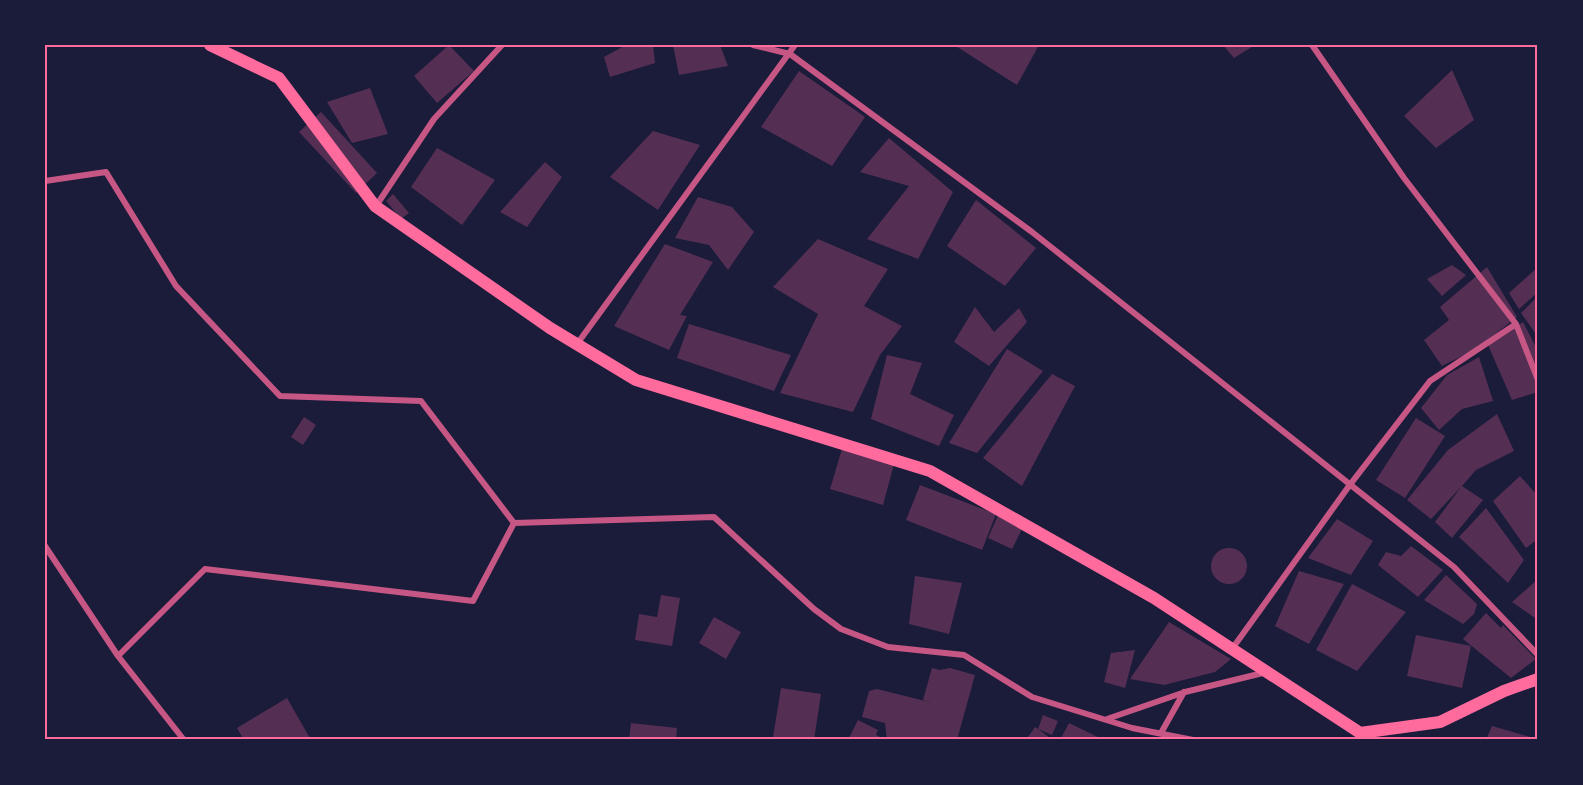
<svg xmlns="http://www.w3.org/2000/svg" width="1583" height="785" viewBox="0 0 1583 785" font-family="'Nunito Sans',sans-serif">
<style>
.building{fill:#542f53}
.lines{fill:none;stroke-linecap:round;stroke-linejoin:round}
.minor{stroke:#c65784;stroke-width:6}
.secondary{stroke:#ff6b9d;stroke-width:12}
.neatline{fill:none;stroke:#ff6b9d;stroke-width:2}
</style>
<rect width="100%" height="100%" fill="#1b1b3a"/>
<!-- building -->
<path class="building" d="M449,45l25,26 -37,32 -23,-27z
M626,45h27l2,18 -45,14 -6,-20z
M673,45h47l8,21 -49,9z
M954,45h85l-22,40z
M1223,45h32l-21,13z
M1452,70l22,50 -38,28 -32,-32z
M799,71l66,46 -33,49 -71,-39z
M370,88l18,46 -36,9 -25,-41z
M321,112l56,61 -21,20 -57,-61z
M653,131l47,14 -42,65 -48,-33z
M889,138l64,54 -35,67 -51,-20 42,-53 -49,-14z
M437,148l58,32 -33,45 -51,-38z
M545,162l17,15 -35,50 -27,-15z
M393,194l16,19 -8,6 -15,-18z
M698,197l34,10 22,25 -26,38 -19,-25 -34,-7z
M976,200l60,48 -31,38 -58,-40z
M818,239l70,30 -24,37 38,20 -22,29 -27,57 -73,-19 38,-79 -45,-27z
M665,244l48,18 -33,53 7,1 -18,34 -55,-24z
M1452,265l14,10 -24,21 -15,-17z
M1487,267l30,50 -41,32 -34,17 -18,-26 25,-20 -9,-13z
M1538,267v25l-19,17 -10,-16z
M1538,296v41l-17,-24z
M975,307l19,25 25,-24 8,14 -38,44 -35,-24z
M1523,322l15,29v41l-26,8 -24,-55z
M689,324l102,31 -17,36 -97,-33z
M1007,349l36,22 -66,82 -28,-10z
M887,355l35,8 -12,31 44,21 -15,31 -68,-27z
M1479,357l14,44 -31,8 -23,21 -18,-22 26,-33z
M1052,374l23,12 -53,100 -39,-28z
M1497,414l17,37 -38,19 -14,16 21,14 -31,38 -17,-16 26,-35 -30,32 -24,-19 41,-50z
M304,417l12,8 -13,20 -12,-8z
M1416,418l29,18 -40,62 -29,-18z
M842,449l52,15 -11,41 -53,-16z
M1520,476l18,20v43l-12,9 -33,-47z
M920,485l76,29 -14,36 -76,-30z
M1486,508l38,52 -16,23 -49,-46z
M999,513l25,12 -12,24 -24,-11z
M1337,519l36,22 -22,34 -43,-17z
M1411,546l32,24 -25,27 -40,-32 8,-13 15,4z
M1211 566a18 18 0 1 1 36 0a18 18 0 1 1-36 0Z
M1299,571l45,13 -35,60 -34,-18z
M1446,575l31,29 -3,10 -11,10 -39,-24z
M915,576l47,7 -13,51 -40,-10z
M1538,579v41l-26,-18z
M1352,584l54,28 -49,59 -41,-21z
M661,595l19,3 -8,48 -37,-6 4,-26 18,3z
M1486,613l15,15 2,-3 33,34 -25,19 -48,-39z
M714,617l27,15 -15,27 -27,-16z
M1169,622l62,37 -16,13 -51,13 -34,-6z
M1416,635l55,11 -9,42 -55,-12z
M1135,650l-10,38 -21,-6 7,-29z
M932,668l8,2 10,-2 25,7 -18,65h-70l-2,-17 -23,-6 7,-26 8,-2 56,14 -10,-3z
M781,688l40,6 -7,46 -41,-3z
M287,698l24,42h-67l-7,-12z
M1043,715l15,6 -6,14 -14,-6 15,11h-27l9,-13 3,2z
M858,720l20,10 -2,5 10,5h-38z
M631,723l46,5 -1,12h-47z
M1069,723l35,17h-44z
M1492,726l45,13v1h-51z"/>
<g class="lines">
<!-- minor -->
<path class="minor" d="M753,45l37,9 242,178 422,335 84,88
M1312,45l92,133 112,146 22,56
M45,181l61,-9 70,114 104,110 141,5 93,122
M376,206l58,-87 68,-74
M577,344l218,-299
M45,546l73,110 66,84
M1232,649l117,-163 81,-105 86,-57
M118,656l87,-87 268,32 41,-78 200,-6 100,92 27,20 47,18 76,8 68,42 100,31 61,12
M1107,719l78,-27 82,-20
M1161,733l23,-41"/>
<!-- secondary -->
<path class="secondary" d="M210,45l69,33 96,128 175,122 86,52 294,91 224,127 217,142
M1360,733l80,-11 64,-31 34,-12"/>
</g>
<!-- border -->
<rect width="1583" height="785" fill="none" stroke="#1b1b3a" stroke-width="93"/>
<rect x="46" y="46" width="1490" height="692" class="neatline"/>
</svg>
